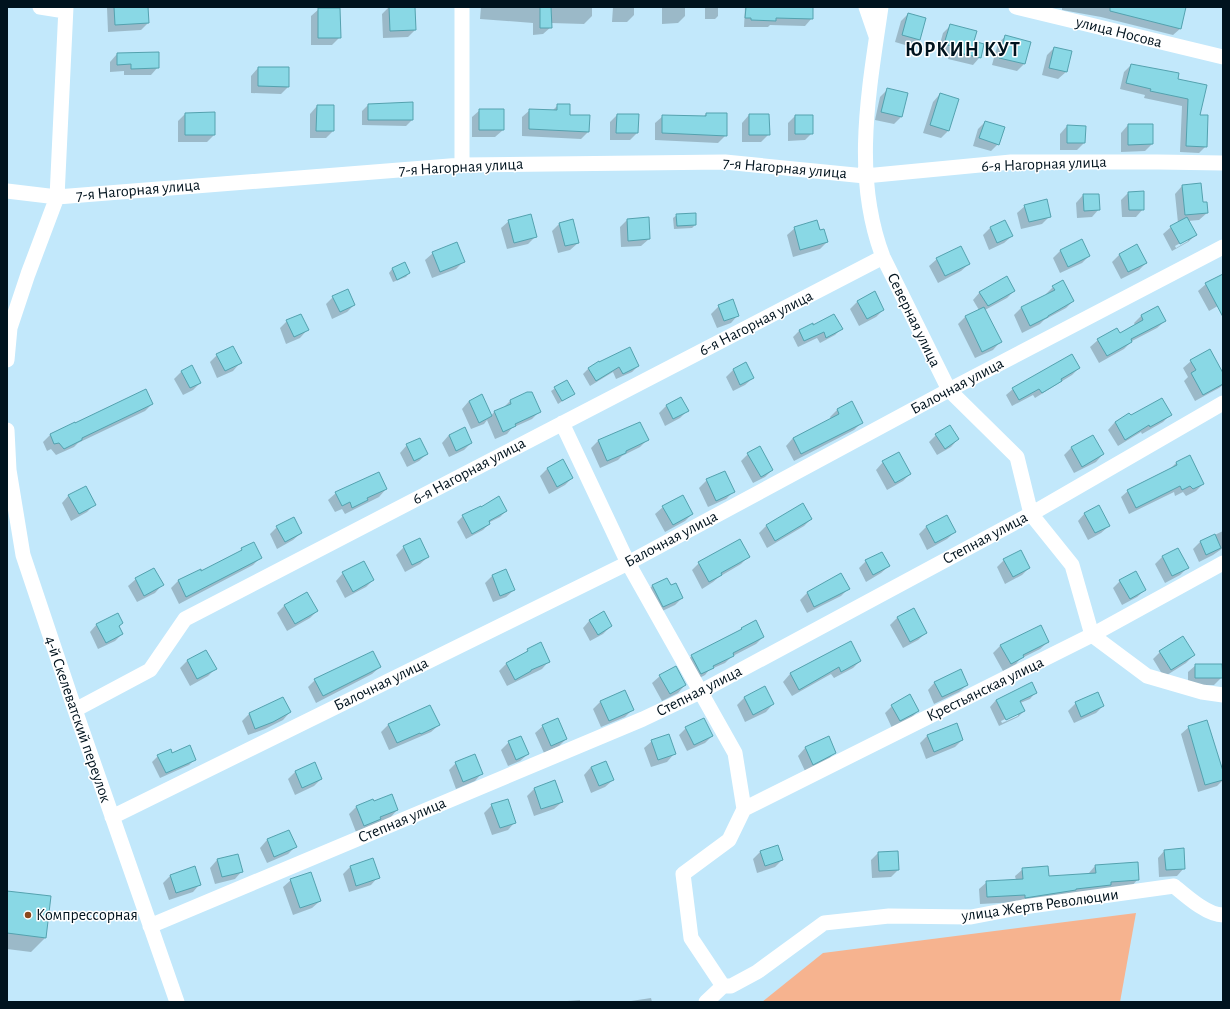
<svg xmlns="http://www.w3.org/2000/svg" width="1230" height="1009" viewBox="0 0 1230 1009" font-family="'Alegreya Sans',sans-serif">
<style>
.green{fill:#f6b38f}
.shadow{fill:#0003;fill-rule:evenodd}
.building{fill:#89d8e5;stroke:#54a2af}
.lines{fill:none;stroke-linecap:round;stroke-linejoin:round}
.minor{stroke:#fff;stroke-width:15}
.poi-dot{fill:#8b471c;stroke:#fff;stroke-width:1.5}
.labels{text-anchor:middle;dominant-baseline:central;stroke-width:3;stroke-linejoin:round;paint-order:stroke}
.street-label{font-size:16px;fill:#00131e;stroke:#fff}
.poi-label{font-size:16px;fill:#00131e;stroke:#fff;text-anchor:start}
.district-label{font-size:20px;font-weight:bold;letter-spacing:1px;fill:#00131e;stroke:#fff}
</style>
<rect width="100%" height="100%" fill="#c2e8fb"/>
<!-- green -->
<path class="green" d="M1136,913l-16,89h-358l61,-49z"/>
<!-- shadow -->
<path class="shadow" d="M108,7h39l1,16 -7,7 -33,2 -1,-24z
M389,7h25l1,23 -7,7 -25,1 -1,-24z
M481,7h111v9l-8,8 -33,-1v4l-8,7 -10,1v-12l-53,-4z
M613,7h21v8l-7,7h-15z
M663,7h22v9l-7,7 -16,1v-16z
M705,7h13v9l-3,3h-10z
M745,7h67v11l-7,8 -35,-1 -2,2h-24z
M1062,7h123l-4,21 -8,7 -72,-18 -39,-7z
M319,9l21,28 -8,8h-21v-29z
M908,14l11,26 -7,7 -17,-5 6,-21z
M950,26l23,16 7,15 -7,8 -25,-6 1,-5 -11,-3 5,-18z
M1006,36l24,6 -6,22 -7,7 -25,-6 6,-22z
M1054,48l17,4 -5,20 -8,7 -16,-4 5,-20z
M158,53v14l-7,8h-27v-4l-14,1v-10l7,-8z
M1131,65l46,15 22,36 7,30 -7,7 -19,-1 2,-46 -38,-8 1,-3 -25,-6 4,-17z
M258,68l30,19 -7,7 -30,-1v-17z
M888,89l19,5 -6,23 -7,7 -19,-4 5,-23z
M940,94l18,6 -10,31 -7,7 -18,-5 10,-31z
M412,103v17l-6,6 -44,-1v-14l6,-6z
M558,105l30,27 -7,7 -59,-3v-19l8,-7 22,1z
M317,106l16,25 -7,7h-16v-24z
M480,110l23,20 -8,7h-23v-20z
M185,114l29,21 -7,7h-29v-21z
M706,114l20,21 -8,8 -63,-3v-17l8,-7 40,1z
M617,115l20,18 -7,7h-20v-18z
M749,115l20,19 -8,8h-19v-19z
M795,116l17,17 -7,7 -17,1v-18z
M985,122l13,22 -7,7 -18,-5 5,-17z
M1128,125h24v19l-7,7 -24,1v-19z
M1067,126l17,17 -7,7h-17v-16z
M1182,186l20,17 5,10 -8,7 -11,1 8,14 -8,7 -16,9 -9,-17 8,-7 7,-4 -3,-29zM1188,239v2l-12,7 -1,-2z
M1128,193l15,16 -7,8h-14l-1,-17z
M1083,195l16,14 -7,8 -15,1 -1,-15z
M1025,206l25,10 -8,8 -21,5 -4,-16z
M677,215l18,10 -3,3 -18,1 -1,-11z
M627,220l22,19 -8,7 -20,1 -1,-20z
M509,221l26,16 -7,7 -21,5 -6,-21z
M1005,221l7,15 -8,7 -15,7 -6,-15 7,-7z
M559,224l19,19 -8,7 -12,3 -6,-22z
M795,228l24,4 8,10 -7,7 -27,8 -6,-22z
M1082,240l7,16 -7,7 -22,10 -7,-15 7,-7z
M1137,245l9,18 -7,7 -18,9 -9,-17 7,-7z
M433,253l31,8 -8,8 -24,9 -7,-18z
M937,259l32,5 -8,7 -23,12 -9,-17z
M405,263l4,10 -3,4 -13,5 -4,-9 3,-4z
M1223,279v24l-14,8 -11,-20 8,-7z
M1053,287l20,14 -7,7 -22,12 -4,4 -18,9 -8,-18 7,-7 25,-13v-1z
M1014,291l-7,7 -22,12 15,32 -7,8 -18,8 -17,-34 7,-7 14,-7 -6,-10 7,-8z
M333,297l21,8 -7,7 -15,7 -6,-15z
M858,301l25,9 -7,7 -17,9 -9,-17z
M719,306l19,9 -7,8 -14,5 -6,-14z
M1141,316l24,5 -8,7 -25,13 -8,8 -25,14 -9,-16 8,-7 22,-6 15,-9 -1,-2z
M287,321l20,9 -7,8 -14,6 -6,-16z
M813,326l28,3 -6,6 -15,8 -3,-5 -19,9 -5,-10 6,-6z
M1210,351l13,24v10l-4,3 -24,13 -11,-20 4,-4 -5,-9 8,-7z
M217,355l23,8 -7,8 -16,7 -7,-16z
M746,364l7,14 -8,7 -12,6 -7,-14 7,-7z
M638,366l-6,6 -16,7 -3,-7 -23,14 -7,-12 6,-6z
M1079,368l-7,7 -37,23 -2,-3 -21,11 -6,-11 7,-6z
M182,371l18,12 -7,7 -10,5 -9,-16z
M566,381l7,13 -15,10 -7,-13z
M527,393l13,18 -8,8 -20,9 -5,6 -12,5 -8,-19 -3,4 -13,5 -9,-20 7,-8 22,15 3,-4 9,-4 7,-7z
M681,399l6,12 -7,7 -15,8 -6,-13 7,-7z
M851,403l10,20 -7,7 -60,31 -8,-15 7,-8 38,-19 -1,-2 7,-7z
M152,404l-7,7 -67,32 -4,4 -18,8 -5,-6 -4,2 -4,-9 7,-7z
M1129,414l1,3 40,-2 -7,7 -21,12 -1,-2 -23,14 -10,-16 7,-8z
M449,435l22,8 -7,7 -15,7 -7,-14z
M936,435l22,4 -7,8 -14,8 -8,-13z
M647,440l-7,7 -18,9 -4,4 -18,8 -9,-20 7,-7z
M407,445l20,9 -8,7 -12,6 -7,-14z
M1071,448l32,6 -7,8 -22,11 -10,-18z
M748,454l24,16 -7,7 -12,6 -12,-22z
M563,461l9,17 -7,7 -16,9 -9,-18 7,-7z
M883,462l27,12 -7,7 -16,9 -11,-20z
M1176,463l27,21 -7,7 -10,5 -3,-4 -8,4 -1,-4 -45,22 -8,-17 7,-6 42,-22z
M725,472l8,20 -7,7 -18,8 -9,-19 8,-8z
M386,489l-7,8 -34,17 -3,-5 -7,3 -7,-12 8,-7z
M69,495l25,10 -7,7 -16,9 -9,-18z
M663,507l29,7 -7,7 -20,11 -10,-18z
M506,511l-6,6 -12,6 1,1 -6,6 -17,9 -9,-17 6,-6z
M1085,513l24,13 -8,7 -13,7 -10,-19z
M946,516l9,16 -8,7 -20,11 -8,-16 7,-7z
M811,519l-7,7 -37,22 -8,-15 7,-7z
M277,527l24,6 -8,7 -16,9 -7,-15z
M1223,531v17l-10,7 -14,7 -6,-13 7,-7z
M419,539l9,18 -8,7 -15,8 -9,-17 8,-8z
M242,549l19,8 -8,8 -74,39 -8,-16 7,-7 23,-9 35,-17z
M749,556l-8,8 -22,13 -6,5 -11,7 -10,-19 7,-7z
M1162,557l25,11 -7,7 -15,8 -10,-19z
M1004,560l25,8 -7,7 -17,9 -8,-17z
M866,561l23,5 -8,7 -15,9 -7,-14z
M343,573l30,7 -7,7 -21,11 -9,-17z
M492,576l22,14 -8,7 -13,5 -8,-19z
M136,579l26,6 -7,8 -18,9 -9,-16z
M1120,581l25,9 -8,7 -15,8 -9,-17z
M652,586h18l12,12 -7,7 -19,9 -11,-21z
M821,586l27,3 -7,7 -34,17 -7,-13 7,-7z
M307,593l10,18 -7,7 -23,13 -10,-18 7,-7z
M898,617l28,16 -8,7 -15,8 -13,-23z
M590,620l21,6 -8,8 -13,7 -7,-13z
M755,621l8,16 -7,7 -25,13 -6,6 -16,7 -4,5 -11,6 -10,-18 8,-7 46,-24 4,-3z
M122,623l-3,4 3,7 -7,7 -17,8 -8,-17 7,-8z
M1040,627l8,15 -8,7 -20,10 -4,5 -13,7 -10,-18 7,-7z
M851,643l9,18 -7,7 -19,10 -3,-4 -39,22 -9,-14 7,-8z
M528,650l21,11 -7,8 -35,17 -8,-15 8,-8 14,-7z
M206,651l10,17 -8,8 -18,10 -10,-18 7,-7z
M1160,652l34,3 -8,8 -22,14 -11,-18z
M1196,665l26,12 -8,8h-26v-13z
M380,667l-8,7 -56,29 -8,-16 7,-7z
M660,676l25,9 -7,8 -16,8 -10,-18z
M935,682l32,3 -8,7 -25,12 -6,-14z
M765,688l8,16 -7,8 -21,10 -8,-17 7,-7z
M624,691l9,18 -8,8 -24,10 -8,-18 7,-7z
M1036,692l-6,7 -10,4 4,8 -6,6 -19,9 -9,-19 6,-7zM1018,713v3l-16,7 -1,-2z
M1076,703l27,3 -7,7 -22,10 -6,-12z
M892,706l26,5 -7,7 -19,10 -7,-15z
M290,712l-7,8 -18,9 -17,6 -6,-14 7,-7z
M956,724l6,16 -7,7 -29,12 -6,-16 7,-7z
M388,725h51l-8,7 -42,18 -8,-18z
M543,726l23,13 -7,7 -15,7 -9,-20z
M1189,727l34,47v6l-6,6 -19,6 -17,-58z
M686,728l26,8 -7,7 -18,8 -8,-16z
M828,737l7,15 -7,8 -23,11 -7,-15 7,-8z
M652,741l22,13 -7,8 -16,5 -7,-19z
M509,742l19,12 -8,7 -12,5 -7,-16z
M172,754l23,5 -6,6 -29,13 -8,-16 6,-6z
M456,763l26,10 -7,8 -19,8 -7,-19z
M591,767l22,13 -8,7 -14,6 -7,-18z
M295,772l26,7 -7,7 -19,9 -7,-16z
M555,782l7,20 -8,7 -20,7 -7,-20 7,-7z
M372,800l1,2 24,8 -7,8 -34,14 -7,-18 7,-7z
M492,805l23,17 -7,8 -16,5 -8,-22z
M289,831l6,16 -7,7 -21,9 -7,-15 7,-8z
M777,846l5,14 -7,7 -18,6 -4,-14 7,-7z
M1165,850l19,18 -7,8 -18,1 -1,-19z
M878,853l20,17 -7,7 -19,1 -1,-18z
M372,859l6,18 -7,8 -22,7 -6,-18 7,-7z
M217,860l25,11 -7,8 -20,5 -5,-16z
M1095,866l43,13 -7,8 -113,15 -38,2 -1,-15 8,-7 29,-2 -1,-4 8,-7 25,8 40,-3z
M170,876l30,8 -7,8 -24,8 -6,-17z
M291,880l29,21 -8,7 -19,7 -10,-28z
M7,891l38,47 -14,14 -24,-3z
M651,998l1,4h-23l2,-1z
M580,1000v2h-26z"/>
<!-- building -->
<path class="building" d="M114,7h34l1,16 -34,2z
M389,7h26l1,23 -26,1z
M540,7h11l1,21h-12z
M746,7h67v12l-37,-1v3l-25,-1v-2h-6z
M1110,7h76l-5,22 -71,-18z
M318,8h22l1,30h-23z
M908,13l18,5 -6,22 -18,-5z
M950,24l27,7 -3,10 10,3 -3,14 -26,-6 1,-5 -12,-3z
M1005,35l26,7 -6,22 -26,-6z
M1054,47l18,4 -5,21 -18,-4z
M159,52v16l-28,1v-5l-14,1v-12z
M1131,64l48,9 -1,6 29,6 -7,30h8l-1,32 -21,-1 2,-47 -38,-8 1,-2 -25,-6z
M258,67h31v20l-31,-1z
M887,88l21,5 -6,24 -21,-5z
M940,93l19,6 -10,32 -19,-6z
M413,102v18h-45v-16z
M557,104h13v11h20l-1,17 -60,-3v-20l28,1z
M317,105h17v26h-18z
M479,109h25v21h-25z
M215,112v23h-30v-22z
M706,113h21v23l-65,-3v-18l44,1z
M617,114h22l-1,19h-22z
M749,114h20l1,21h-21z
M795,115h18v19h-18z
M985,121l20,6 -6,18 -20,-7z
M1128,124h25v20l-25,1z
M1067,125l19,1 -1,17h-18z
M1201,183l2,19h4l1,11 -23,2 -3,-30z
M1144,191v19h-15l-1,-18z
M1083,194h16l1,16 -16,1z
M1047,199l4,18 -22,5 -5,-17z
M696,213v12l-19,1 -1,-12z
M531,214l6,23 -23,6 -6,-23z
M649,217l1,22 -22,2 -1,-22z
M1187,217l10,18 -17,9 -10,-18z
M573,219l6,24 -14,3 -6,-23z
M817,220l3,10 4,-1 4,13 -28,8 -6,-23z
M1005,220l8,16 -16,7 -7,-16z
M1082,239l8,17 -22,11 -8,-17z
M457,242l8,20 -25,10 -8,-20z
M1137,244l10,19 -19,9 -9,-18z
M961,246l9,18 -25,12 -9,-18z
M405,262l5,11 -13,7 -5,-12z
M1223,274v43l-18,-34z
M1007,276l8,15 -27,15 -9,-14z
M1063,280l11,21 -26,15v1l-18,9 -9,-19 34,-17 -3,-4z
M348,289l7,16 -15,7 -8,-16z
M875,291l9,19 -17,9 -10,-18z
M733,299l6,17 -15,5 -6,-16z
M1158,306l8,15 -35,18 1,3 -25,14 -10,-17 20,-11 3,5 23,-13 -2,-5z
M984,307l18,35 -20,10 -17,-36z
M301,314l8,16 -15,7 -8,-17z
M834,314l9,15 -17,9 -2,-6 -20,9 -5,-11 14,-7v2z
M233,346l9,17 -17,8 -9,-17z
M630,347l9,19 -16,8 -4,-7 -23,14 -8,-13 11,-7v1z
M1210,349l13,24v11l-20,11 -12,-22 5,-3 -6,-10z
M1072,354l8,14 -19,11 1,2 -20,12 -3,-4 -20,11 -7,-12z
M746,362l8,16 -14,7 -7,-16z
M192,365l9,18 -11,5 -9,-17z
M567,380l8,14 -13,7 -8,-14z
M146,389l7,15 -71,34v2l-18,9 -5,-6 -5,1 -4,-10 25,-12v1z
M527,392h5l9,20 -26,12 1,2 -13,6 -9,-21 17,-7 -1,-4z
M482,394l10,22 -13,7 -10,-22z
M681,397l8,14 -16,8 -7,-14z
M1162,398l10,17 -22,12 -1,-2 -24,15 -10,-18 14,-9 2,2z
M852,401l11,22 -62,31 -8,-16 46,-24 -2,-5z
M640,422l9,18 -23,11v2l-19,8 -9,-21z
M950,425l9,14 -14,10 -10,-15z
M465,427l7,16 -16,8 -7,-16z
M1093,435l11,19 -22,13 -11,-20z
M420,438l8,16 -14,7 -8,-17z
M760,446l13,24 -12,7 -14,-24z
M899,452l12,22 -16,9 -13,-22z
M1190,455l14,29 -11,5 -3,-3 -8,4 -2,-4 -44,22 -9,-18 50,-25 -1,-3z
M563,459l10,19 -16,9 -10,-19z
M725,471l10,21 -19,9 -10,-22z
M379,472l8,17 -20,9 1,2 -16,8 -2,-6 -8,4 -7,-14z
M86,486l10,19 -17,9 -11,-19z
M683,495l10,19 -20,11 -11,-19z
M499,496l8,15 -18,10 1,3 -18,10 -10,-19 19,-9v1z
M803,503l9,16 -37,22 -9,-16z
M1099,505l11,21 -15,7 -11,-20z
M947,515l9,17 -21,11 -9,-17z
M294,517l8,16 -17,9 -9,-16z
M1215,534l6,14 -15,7 -6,-14z
M420,538l9,19 -17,8 -9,-19z
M740,539l10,18 -29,16 1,2 -13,7 -11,-20z
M254,542l8,16 -76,39 -8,-17 23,-11v2l41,-21 -1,-2z
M1178,548l11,20 -17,8 -10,-20z
M1021,550l9,18 -17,9 -10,-18z
M882,552l8,14 -17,9 -8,-15z
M364,561l10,19 -21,12 -11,-20z
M154,568l10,17 -20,11 -9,-18z
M506,569l9,21 -15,6 -8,-21z
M1136,571l10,19 -16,9 -11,-19z
M841,573l9,16 -36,18 -7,-15z
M667,578l4,7 5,-2 7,15 -20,9 -11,-22z
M307,592l11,19 -23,13 -11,-19z
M914,608l13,25 -17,9 -13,-25z
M604,611l8,15 -14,9 -9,-15z
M118,613l5,10 -4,3 4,8 -17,9 -10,-19z
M756,620l8,17 -31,16 1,3 -21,10 1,2 -13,6 -10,-19 51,-26 -1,-1z
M1041,625l8,17 -26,13 1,2 -13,7 -11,-19z
M1183,636l12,19 -24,15 -12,-19z
M851,641l10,20 -20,11 -2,-5 -40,23 -9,-17z
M541,642l9,20 -19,8v1l-16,9 -9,-17 22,-12 -1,-2z
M206,650l11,19 -20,10 -10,-19z
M373,651l8,16 -58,29 -9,-17z
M1195,664h27l1,14h-28z
M676,666l10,19 -16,9 -11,-19z
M961,669l7,16 -26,12 -8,-15z
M1032,682l5,11 -17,8 5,10 -19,9 -10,-20z
M765,686l9,18 -21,11 -9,-18z
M625,690l9,20 -25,11 -9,-20z
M1098,692l6,14 -23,11 -6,-15z
M910,694l9,17 -19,10 -9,-16z
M283,697l8,15 -18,10 -18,7 -6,-16z
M430,705l10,20 -19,9 -1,-1 -23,10 -9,-19z
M558,718l9,21 -16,7 -9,-21z
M704,718l9,18 -19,9 -9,-18z
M1207,720l16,51v9l-18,5 -17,-59z
M957,723l6,17 -29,12 -7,-17z
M669,734l7,20 -18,6 -7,-20z
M521,736l8,18 -13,6 -8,-19z
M829,736l7,17 -23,12 -8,-18z
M190,745l6,15 -30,13 -9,-18 14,-6 1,4z
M475,754l8,20 -20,8 -8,-20z
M606,761l8,19 -15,6 -8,-19z
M315,762l7,17 -20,9 -7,-17z
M555,780l8,22 -22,7 -7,-21z
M392,794l6,16 -18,7 1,2 -17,7 -8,-20 17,-7 1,2z
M508,799l8,24 -16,5 -9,-24z
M289,830l8,17 -23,10 -7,-18z
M778,845l5,15 -18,6 -5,-15z
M1184,848l1,21 -19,1 -2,-20z
M898,851l1,19 -20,1 -1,-19z
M238,854l5,18 -21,5 -5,-18z
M373,858l7,20 -24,8 -6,-20z
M1138,862l1,18 -28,2v3l-35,4v1l-51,8v-3l-38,2 -1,-16 37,-2 -1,-11 26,-2 1,10 47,-3 -1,-8z
M195,866l6,19 -25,8 -6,-18z
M311,872l10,29 -21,7 -10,-29z
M7,891l44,5 -5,42 -39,-5z"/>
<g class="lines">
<!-- minor -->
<path class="minor" d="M40,7l25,4
M462,7v158
M866,7l10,29
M881,7c-12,83 -29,169 2,250l66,133 68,67 14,57 41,51 20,70 55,41 55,16 21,3
M1016,7l207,50
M7,191l50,6 405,-32 263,-3 140,14 146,-14h147l65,1
M7,360l3,-32 18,-54 29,-77 9,-190
M562,423l66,140 107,190 9,56 -15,31 -46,34 8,64 32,48
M7,430l2,40 14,85 52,155 102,292
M75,710l75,-40 35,-51 698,-362
M744,809l348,-174 131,-72
M112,817l516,-254 321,-173 274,-143
M150,926l493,-207 57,-27 331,-178 192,-111
M723,986h8l26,-14 67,-49 65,-7 82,1 52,-10 151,-21c12,10 33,29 49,29
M706,1002l17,-16"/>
</g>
<!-- markers -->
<circle class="poi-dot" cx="28" cy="915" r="4"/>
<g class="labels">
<!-- street labels -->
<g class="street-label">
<text transform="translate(1119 32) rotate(14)">улица Носова</text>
<text transform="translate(1044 164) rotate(-2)">6-я Нагорная улица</text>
<text transform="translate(461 167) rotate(-3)">7-я Нагорная улица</text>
<text transform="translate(785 168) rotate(5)">7-я Нагорная улица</text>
<text transform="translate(138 190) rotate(-5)">7-я Нагорная улица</text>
<text transform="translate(914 320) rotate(64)">Северная улица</text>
<text transform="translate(756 323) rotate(-27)">6-я Нагорная улица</text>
<text transform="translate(957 386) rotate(-28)">Балочная улица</text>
<text transform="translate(469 471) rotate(-28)">6-я Нагорная улица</text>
<text transform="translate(985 538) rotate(-28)">Степная улица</text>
<text transform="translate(671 539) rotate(-28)">Балочная улица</text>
<text transform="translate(381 684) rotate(-26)">Балочная улица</text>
<text transform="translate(985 689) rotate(-26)">Крестьянская улица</text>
<text transform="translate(699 691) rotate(-27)">Степная улица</text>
<text transform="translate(78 719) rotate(71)">4-й Скелеватский переулок</text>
<text transform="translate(402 820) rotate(-23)">Степная улица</text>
<text transform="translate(1040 905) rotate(-8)">улица Жертв Революции</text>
</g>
<!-- poi labels -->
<g class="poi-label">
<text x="36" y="915">Компрессорная</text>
</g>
<!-- district labels -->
<g class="district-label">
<text x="963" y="50">ЮРКИН КУТ</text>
</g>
</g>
<!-- border -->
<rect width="1230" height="1009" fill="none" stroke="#00131e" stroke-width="16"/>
</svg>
